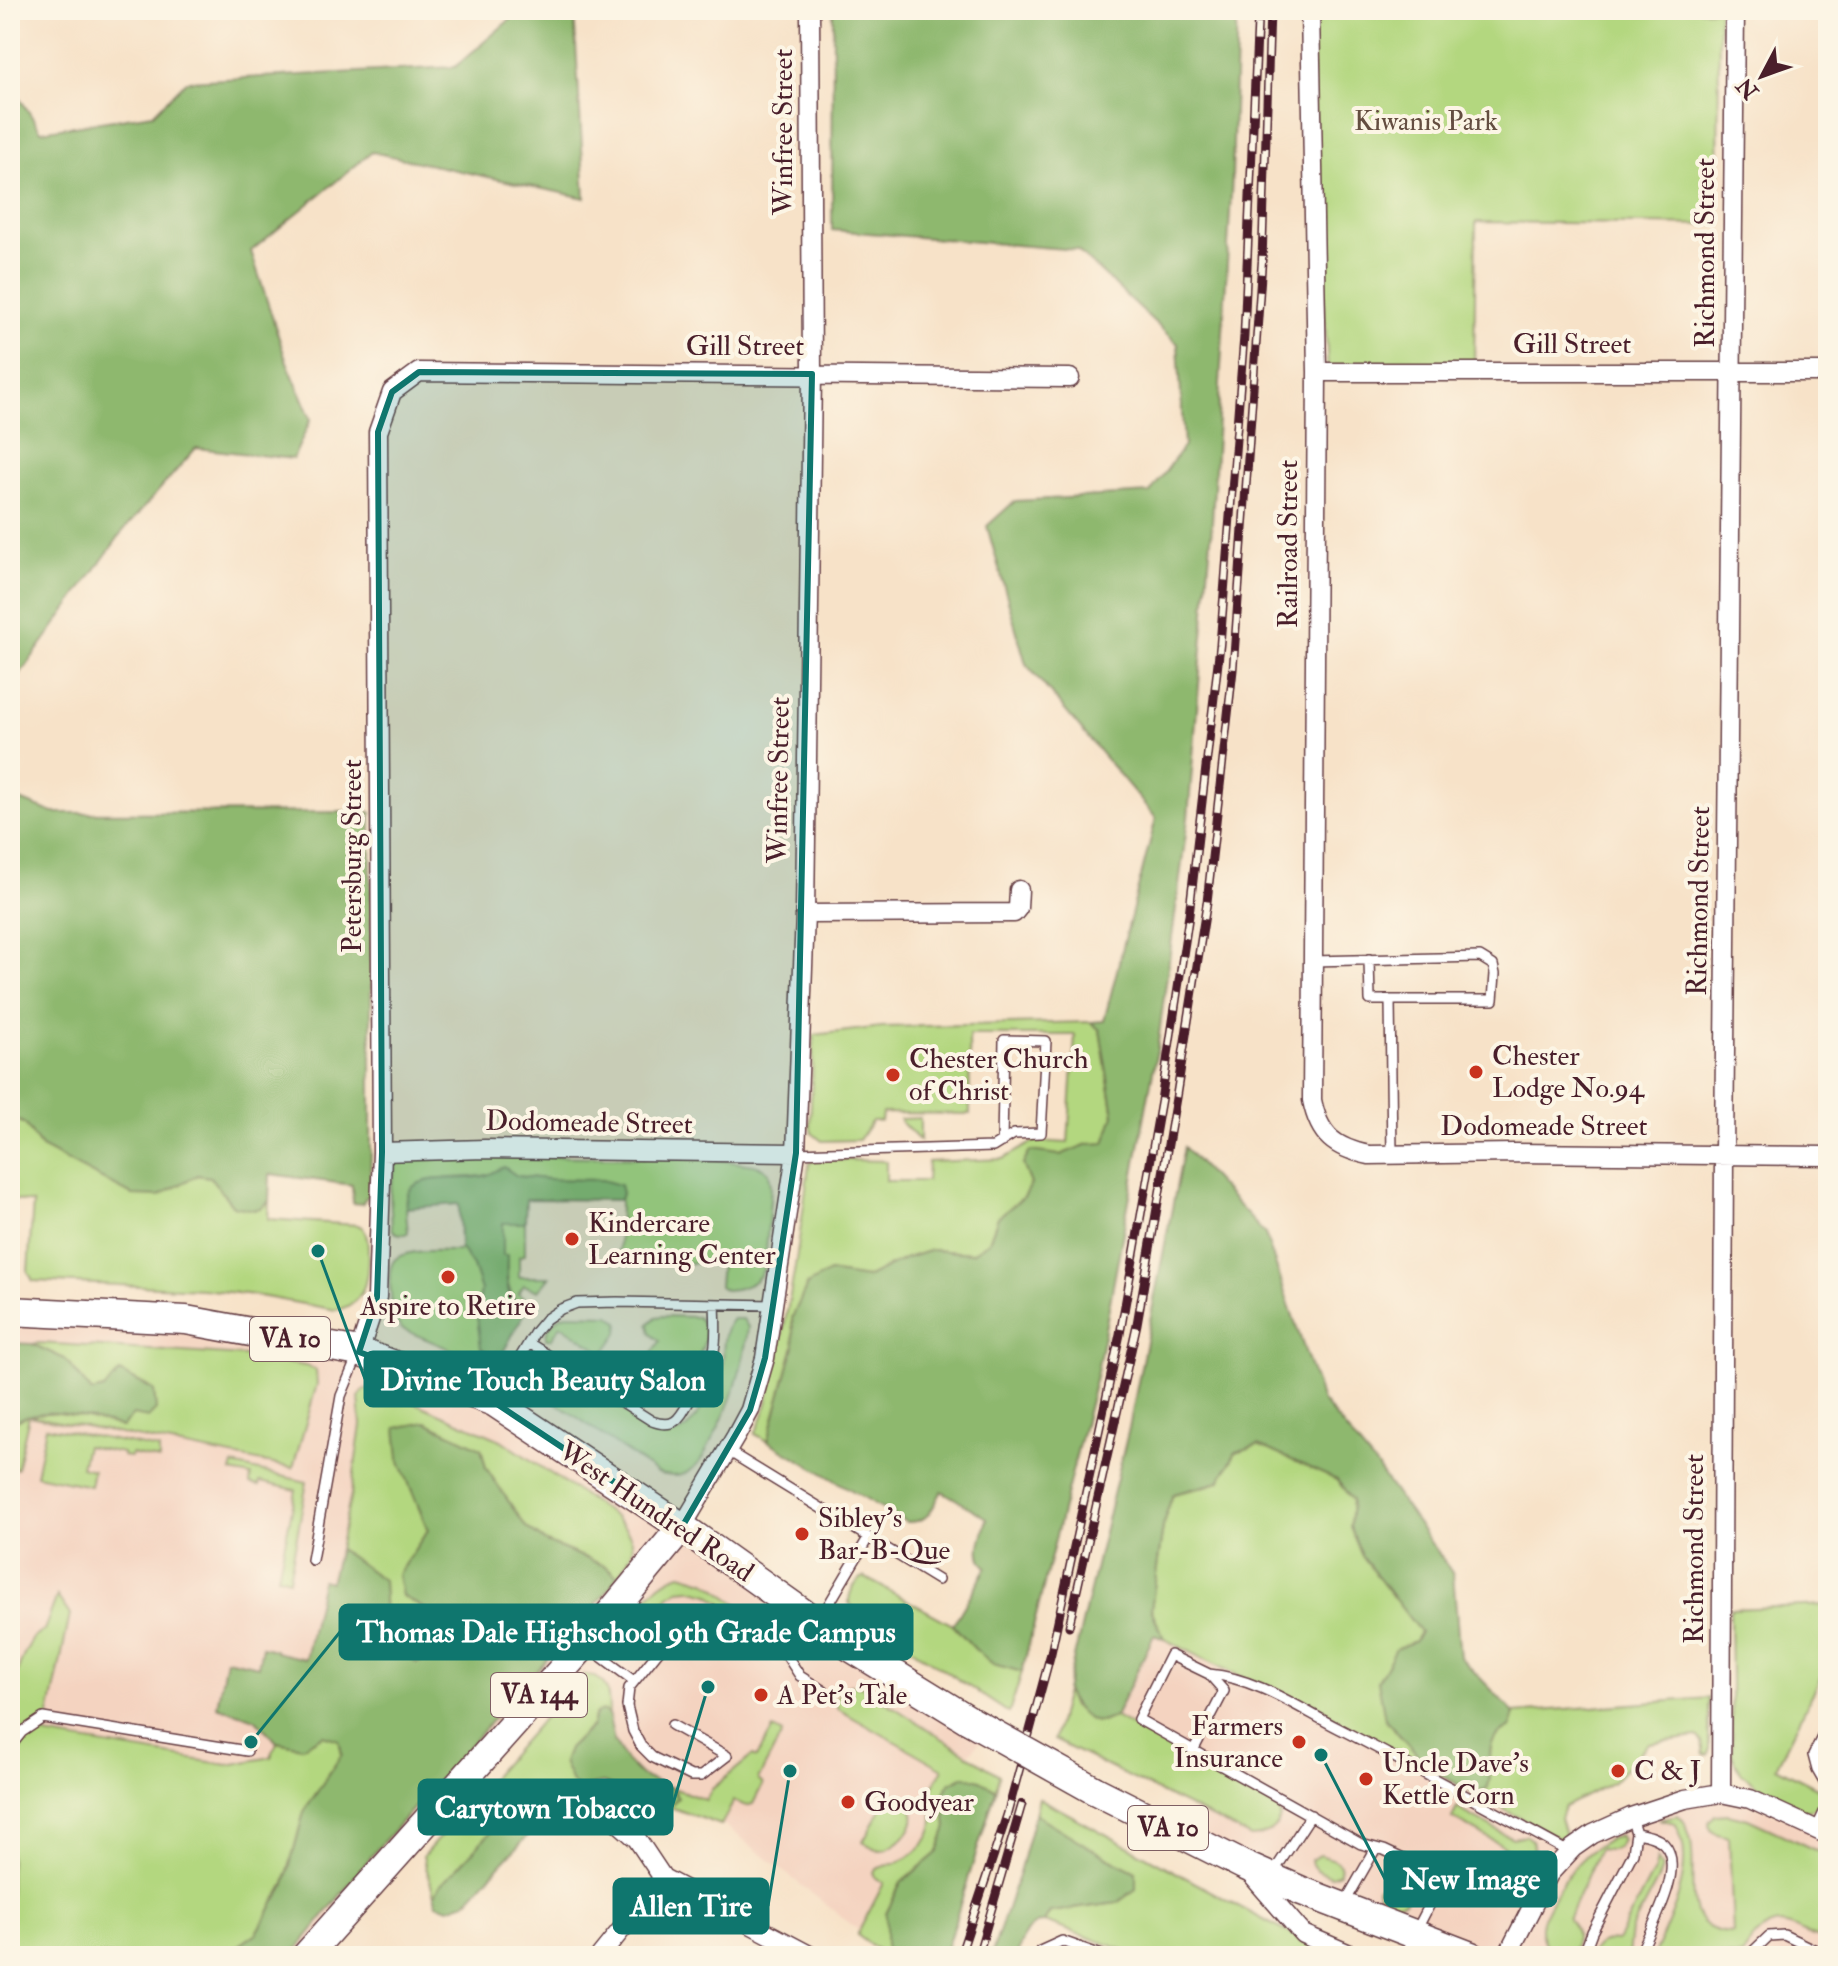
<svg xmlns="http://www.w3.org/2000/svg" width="1838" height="1966" viewBox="0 0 1838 1966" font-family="'IM FELL Double Pica',serif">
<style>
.built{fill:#f4d3c0}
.green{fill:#b3d77f;stroke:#7e7b55;stroke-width:2}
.forest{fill:#8eb86e;stroke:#6c6c4c;stroke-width:2}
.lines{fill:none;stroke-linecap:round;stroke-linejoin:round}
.lane-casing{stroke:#643c43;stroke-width:12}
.street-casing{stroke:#643c43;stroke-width:21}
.primary-casing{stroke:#643c43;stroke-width:31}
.lane{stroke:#fff;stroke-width:9}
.street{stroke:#fff;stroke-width:18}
.primary{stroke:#fff;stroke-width:28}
.rail-casing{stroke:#4a1f2b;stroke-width:9}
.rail{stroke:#fcf5e5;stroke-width:6;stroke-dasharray:18;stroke-linecap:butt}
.primary-bridge-casing{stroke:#643c43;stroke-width:31;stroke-linecap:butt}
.primary-bridge{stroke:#fff;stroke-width:28}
.marked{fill:#0f766e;fill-opacity:0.2;stroke:#0f766e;stroke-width:6;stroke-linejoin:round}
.poi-dot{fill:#c8321e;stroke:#fcf5e5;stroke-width:3}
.labels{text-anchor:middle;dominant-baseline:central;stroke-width:8;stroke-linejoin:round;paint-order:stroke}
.shield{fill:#fcf5e5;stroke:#7f5f63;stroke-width:2}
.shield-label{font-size:26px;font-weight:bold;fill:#4a1f2b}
.park-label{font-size:28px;fill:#644d40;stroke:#fcf5e5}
.street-label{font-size:28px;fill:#4a1f2b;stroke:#fcf5e5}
.poi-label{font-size:28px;fill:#4a1f2b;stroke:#fcf5e5;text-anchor:start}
.leader{fill:none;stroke:#0f766e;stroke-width:3}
.callout-dot{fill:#0f766e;stroke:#fcf5e5;stroke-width:3}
.callout{fill:#0f766e;stroke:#0f766e;stroke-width:3}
.callout-label{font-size:30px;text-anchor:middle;font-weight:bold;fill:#fff}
</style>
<rect width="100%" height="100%" fill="#fcf5e5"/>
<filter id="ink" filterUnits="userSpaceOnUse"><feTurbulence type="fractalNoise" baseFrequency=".0125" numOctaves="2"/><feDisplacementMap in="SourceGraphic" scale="16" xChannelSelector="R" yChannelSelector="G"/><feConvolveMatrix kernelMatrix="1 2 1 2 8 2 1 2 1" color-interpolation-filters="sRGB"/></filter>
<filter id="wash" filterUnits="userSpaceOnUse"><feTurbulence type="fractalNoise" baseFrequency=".006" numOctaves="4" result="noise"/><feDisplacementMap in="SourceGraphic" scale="32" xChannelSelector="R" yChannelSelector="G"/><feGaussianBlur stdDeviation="1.8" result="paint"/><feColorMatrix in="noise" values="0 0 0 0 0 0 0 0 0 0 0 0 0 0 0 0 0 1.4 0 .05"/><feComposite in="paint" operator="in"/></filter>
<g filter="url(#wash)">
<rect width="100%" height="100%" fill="#f7e2c8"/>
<!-- built -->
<path class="built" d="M10,1313l351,41 132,50 186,124 -376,428h-293z
M682,1528l306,204 -43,50 -6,48 -64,113 -157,-123 -99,-45 -82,-77z
M1154,1634l83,41 29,11 286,149 9,25 12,-12 148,-55 107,42v121h-355l-290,-123 20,-41 -88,-75z"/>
<!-- green -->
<path class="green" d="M1308,10h411l-1,215 -242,-3 -2,150h-146z
M1091,1022l9,8 14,86 -9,28h-17l-28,11 -37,9 8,20 -6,12 -27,21 -9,25 -17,11 -40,-3 -28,9 -38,19 -37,-6 -37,46 2,27 -26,96 -13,-7c12,-23 16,-48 21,-72 16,-65 25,-132 33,-198l7,-5 70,2v20h41l1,-19 75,-3 32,-18 33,2 7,-108h-106l1,79 -88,-1 -1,8h-9l-13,19 -37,1 -10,-8 -2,-8 4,-90 68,-8z
M10,1116l15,8 16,23 19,9 99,39 38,-20 13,2 23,29 29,1 7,-6 -1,18 90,6 5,3c5,8 5,16 5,25 0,25 -2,51 -32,57l-82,-15 -52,-6 -169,-8 -5,-10 5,-68 -23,-4z
M920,1118v23l-20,-20v-2z
M413,1155l292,3 49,7 9,3 6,5 2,13 -6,79c-5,19 -22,24 -40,25l-6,-4 2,-23h-93v-6h-9l1,-57 2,-7 -75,-14 -30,-3 -13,-9c-5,3 -11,7 -17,8 -19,5 -71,-2 -79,18 -4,12 -1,27 0,39l-2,2c-7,0 -11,0 -14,-6l-2,-36 7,-33z
M502,1223h23v32l-6,1v21h30l-11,14 -14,-6 -6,9 9,7 -4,8c-18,-18 -16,-29 -16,-53l-4,-1z
M460,1247l13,19 8,24 -4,26 16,40h8l-5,9 -4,2 -90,-38c-10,-11 -11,-21 -11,-35 -1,-10 -3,-23 2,-32 8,-14 50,-11 66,-11z
M566,1314l44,1 9,7 -1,11 -25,35 -3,-2 9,-16 -38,-25 -10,14h-5c-1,-10 10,-22 20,-25z
M663,1316l34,1c22,18 -6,52 -17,69 -5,6 -9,16 -16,21 -5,3 -6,2 -12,1l-35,-21 -2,-8 1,-3 5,-1 13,7 26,-41 -9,-7 -2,-10 7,-7z
M733,1319h10l5,8c-4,42 -18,80 -38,117 -5,9 -9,19 -17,25 -11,9 -24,8 -36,4l-119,-83c-7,-10 -16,-22 -2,-31l7,1 113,71c9,3 18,5 27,0 11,-6 31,-43 38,-56 5,-18 -2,-42 12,-56z
M39,1343l206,13 61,10 10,4 1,14 -24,84 -264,-52 -12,53 -7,-2v-42c33,-24 76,-7 112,2l-18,-38 -12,3 -27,-33 -33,-15z
M375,1389l12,2 114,49 114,77c24,24 22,32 3,59l-13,-10 -59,-24 -20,-15 -40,-59 -5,-20 -82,11 29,71 -30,44 5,22 31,18 9,14 -7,27 -19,8 -34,-24 2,-21 -46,-69 12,-55 10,-69 -2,-28 5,-7z
M46,1427l113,22v11l-28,-6 -1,3 -8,-1v-3l-36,-7 -5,21 12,3 -3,16 -54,-11z
M1258,1445l79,35 15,20 -2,27 12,29 58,76 -5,9 -19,9 -11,69 46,51 -163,-84 -31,-11 -73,-36 -13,-30 13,-89 9,-26 27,-6 19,-6 17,-30z
M233,1465l74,17 -18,97 -11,-3 18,-86 -36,-8 -1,4 -9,-2 1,-8 -20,-4z
M681,1574l24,7 45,32 3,5 -1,2 -4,1 -39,-27 -20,-5 -10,1 -10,6 -38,46 -9,3 -4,-3 -1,-8c18,-21 36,-52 64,-60z
M864,1577l89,48 22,24 18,14 29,9 -13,41 -148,-98 -12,-12c0,-11 5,-20 15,-26z
M57,1596l13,19 -25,120 183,30 43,-8 6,-15 25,5 21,-12 16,4 3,15 -38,58 -19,72 -28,49 -33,23h-214v-265l15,-39 8,-14 11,-8z
M1828,1605v58l-52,104 43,22c3,12 0,21 -14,22l-45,-24 -18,-13 -10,-19 -2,-146z
M585,1675c25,2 24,22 24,42l-4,-6 -11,6 -2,8 -24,24 4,34 7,6 -18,11 -16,17 1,-13 -105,81 -7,10 -11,-39 155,-178z
M851,1685l10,1 138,89 -3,15 -16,-10 -37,14 4,33 -9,25 -37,31 -15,31v42l-29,-21 27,-52 -9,-6 -2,-5c5,-5 9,-5 16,-7 12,-3 25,-10 33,-19 17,-19 9,-32 10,-54 1,-8 7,-16 11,-23l-105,-60c-6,-11 3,-20 13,-24z
M1066,1691l7,16 27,15 15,-5 157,84c20,16 -1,36 -21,36l-197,-97z
M1709,1698v54l-1,3h-4l-2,-13 -5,-5 -48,6 -36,39 -49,25 -4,11 6,21 -3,2 -88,-47 12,-5c11,-27 -11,-45 24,-62l3,-14z
M773,1729l9,5 -24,46 5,4 -10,20 -7,2 -12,-5 -13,24 -54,-19 6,-3 3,-10 -6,-6 36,13 6,-11 40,-33 4,2z
M894,1794c7,4 16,10 19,19 4,15 -17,36 -32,37 -6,0 -12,-5 -18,-8l25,-46 3,3z
M1039,1798l234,127 65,31h-197l-97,-34 6,-10 67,-9 19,-31 -39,-20 -62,-38z
M1457,1808l47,26 9,4 13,-3 6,5 2,9 -10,20 -5,2c-11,-6 -11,-11 -10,-22l-57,-31z
M1728,1814l20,5 80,37v81c-17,3 -27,-9 -42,-12 -20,-5 -36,16 -44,31h-89c17,-36 46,-93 22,-133l-16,-4 19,-4c8,6 9,13 12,22 10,37 -16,95 43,96l-4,-96c-10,-3 -20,-2 -20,-15l6,-7z
M1619,1835l3,5c-6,12 -12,11 -23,9l-31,70c12,11 9,23 1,37h-17c-5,-9 -12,-18 -11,-29 0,-8 5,-15 9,-23 16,-30 36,-57 69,-69z
M1320,1855l15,5 5,5v8l-9,3c-9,-4 -19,-5 -20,-16z
M1657,1859l5,10 -3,8 -28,53 -3,26h-38c6,-12 14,-17 27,-15l38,-72z
M1385,1883l16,5 6,9 -2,4 -8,3c-9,-3 -20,-5 -20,-16z"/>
<!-- forest -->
<path class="forest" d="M521,10h53l11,188 -213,-46 -121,99 34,106 26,62 -18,40 -97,-11 -73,83 -113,157v-605l31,48 112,-17 33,-33 269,-14z
M833,10h404l-5,167 -21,362 -23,279 -31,232 -60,322 -75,300 -29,-8 -18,-15 -22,-24 34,-58c-15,-13 -3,-32 0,-49l-45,-27c-11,18 -12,32 -36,31l-138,-81 26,-95 -2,-28 15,-33 22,-13 37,6 38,-19 28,-9 40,3 17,-11 9,-25 27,-21 6,-12 -8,-20 7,-13 30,4 28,-11 17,-1 9,-28 -14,-85 -9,-8 13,-1 52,-203 -130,-154 -39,-138 28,-25 135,-8 34,-47 -6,-102 -101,-94 -245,-20z
M10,796l43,17 318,-1v336l-1,43 -8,13 -9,-1 -1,-18 -82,-11 -1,27 -7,6 -7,3 -22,-4 -23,-29 -13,-2 -38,21 -27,-1 -91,-48 -16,-23 -15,-8z
M1184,1147l81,87 57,167 55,66 76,107 7,83 54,56 -3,14c-35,17 -13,35 -24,62l-12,5 -44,-24 -46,-51 -7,-38 18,-32 19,-8 5,-9 -58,-76 -12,-29 2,-27 -15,-20 -79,-35 -22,7 -17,30 -46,12 -9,26 -13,89 13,30 -10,-4 -39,82c-5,1 -9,4 -14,5 -17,1 -29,-18 -35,-31l63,-263z
M504,1167l13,9 30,3 55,1 18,5 2,8 -2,7 -94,-1 -1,24h-22v32h4c0,13 -2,31 4,43 4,6 10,9 13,16l-23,42h-8l-12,-8 -4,-32 4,-26 -8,-24 -13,-19 -1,-43 -53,4c1,-7 1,-14 5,-19 12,-16 58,-7 76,-14 7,-2 10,-6 17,-8z
M10,1343l22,1 33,15 27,33 12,-3 16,-17 34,18 2,20 -8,8 -15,-3 -11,12c-36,-9 -79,-26 -112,-2z
M426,1422l55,26 5,20 40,59 20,15 59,24 13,10 -11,16 -229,256 -86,108h-68l33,-23 28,-49 19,-72 38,-58 -3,-14 -16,-5 -21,12 -25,-5 -22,-23 -38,-13 9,-47 32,7 4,-19 13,3v2l30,7 17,-79 8,2 9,-33 44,31 2,38 -2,22 34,23 19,-8 7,-27 -9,-14 -32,-18 -4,-22 30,-44 -29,-71 -3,-31z
M605,1711l4,6 5,24 13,21 14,14 29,11 8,11 -5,5 -6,3 -64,-23 -20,4 -4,2 -7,-6 -9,-21 5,-13 24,-23 2,-9 4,-5z
M965,1776l15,4 16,10 -52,166h-58v-42l15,-31 37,-31 9,-25 -4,-33 6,-10z
M536,1796l11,8 -2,13 -79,85 -17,6 -12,-4 -3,-9 7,-10 79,-84z
M1035,1814l62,38 39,20v17l-19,14 -67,9 -6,10c-19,2 -22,18 -27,34h-26l27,-80z"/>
</g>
<g filter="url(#ink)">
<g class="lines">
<!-- lane casing -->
<g class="lane-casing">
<path id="lane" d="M1313,961l167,-4 13,8 2,9 -2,26h-123l-1,-41
M1390,1000l2,155
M796,1153l197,-6 21,-13 27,-1 5,-92 -42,-1 -2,102
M529,1343l123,78c24,9 28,-4 39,-23
M705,1377c13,-22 11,-48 10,-73
M496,1398l39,-66 11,-13 15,-10 16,-6 40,-1 156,3
M728,1451l210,129
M312,1560l29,-164 17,-41
M819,1621l49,-83
M587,1646l47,35
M774,1648l22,-34
M1209,1674c47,4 88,33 129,54 78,40 154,82 231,124
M672,1725l55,31 -26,20h-10l-39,-19 -11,-11 -8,-15 -6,-25 2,-18 53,-66 33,-11 72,45 13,20 24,15
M1828,1725l-15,30 4,15 11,19
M10,1747l12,-15 21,-14 204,33
M1194,1749l30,-58 -15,-17 -39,-19 -32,64 223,125 23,6 49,23 49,7 49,26
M1816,1829l12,-25
M1636,1833c10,2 21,4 28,11 23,24 -15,87 -25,112
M1273,1873l38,-58
M1344,1904l32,-56
M1416,1931l29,-56
M1038,1956l2,-5 22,-10 42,15
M1583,1956l9,-24 41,-79 3,-20 -5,-16
M1748,1956l21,-20 15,-1 44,21"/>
</g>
<!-- street casing -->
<g class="street-casing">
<path id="street" d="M1310,10l7,362 -5,728c7,36 23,48 57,55l146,-2 313,3
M1317,372h511
M805,914l209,-1 4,-5 1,-18
M382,1152l103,-3 311,4
M359,1352l18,-55 5,-145 -4,-720 14,-40 27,-20 651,6
M682,1527l54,-91 14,-26 15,-52 31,-205 9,-239 7,-540 -2,-364
M1721,1793l3,-639 11,-1144
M594,1801l43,38 26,39
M1250,1873l53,61 51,22
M600,1956l63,-78 148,78
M1507,1956l42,-82 24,-26 20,-14 38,-17 54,-18 36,-6 29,6 78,36"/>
</g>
<!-- primary casing -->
<g class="primary-casing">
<path id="primary" d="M10,1311l176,9 173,32 135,50 188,125 170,121 117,72
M1094,1790l149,75 59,26 169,65
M306,1956l279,-312 97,-117"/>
</g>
<!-- lane -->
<use href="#lane" class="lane"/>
<!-- street -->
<use href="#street" class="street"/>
<!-- primary -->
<use href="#primary" class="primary"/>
<!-- rail casing -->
<g class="rail-casing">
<path id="rail" d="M1069,1626l68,-302 39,-226 31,-196 26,-232 29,-409 8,-251
M960,1956l47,-141 44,-162 69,-319 41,-233 28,-186 31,-270 24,-309 14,-326
M978,1956l44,-152"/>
</g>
<!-- rail -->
<use href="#rail" class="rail"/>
<!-- primary-bridge casing -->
<g class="primary-bridge-casing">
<path id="primary-bridge" d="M969,1720l125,70"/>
</g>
<!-- primary-bridge -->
<use href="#primary-bridge" class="primary-bridge"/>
</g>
</g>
<!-- marked area -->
<path class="marked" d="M419,372l393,2 -16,779 -31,205 -15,52 -68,117 -188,-125 -135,-50 18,-55 5,-145 -4,-720 14,-40z"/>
<!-- markers -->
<g class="poi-dot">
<circle cx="1476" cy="1072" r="8"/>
<circle cx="893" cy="1075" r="8"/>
<circle cx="572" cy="1239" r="8"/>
<circle cx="448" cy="1277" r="8"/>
<circle cx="802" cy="1534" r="8"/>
<circle cx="761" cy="1695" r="8"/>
<circle cx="1299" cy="1742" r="8"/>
<circle cx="1618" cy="1771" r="8"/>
<circle cx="1366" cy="1779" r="8"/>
<circle cx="848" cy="1802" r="8"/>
</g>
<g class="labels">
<!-- shield labels -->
<g class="shield">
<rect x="250" y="1317" width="80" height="44" rx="6"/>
<rect x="491" y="1673" width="96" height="44" rx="6"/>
<rect x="1128" y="1806" width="80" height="44" rx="6"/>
</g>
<g class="shield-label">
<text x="290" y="1339">VA 10</text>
<text x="539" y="1695">VA 144</text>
<text x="1168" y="1828">VA 10</text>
</g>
<!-- park labels -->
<g class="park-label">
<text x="1426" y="121">Kiwanis Park</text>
</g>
<!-- street labels -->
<g class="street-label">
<text transform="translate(783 132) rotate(-90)">Winfree Street</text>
<text transform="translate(1705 253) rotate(-90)">Richmond Street</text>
<text x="1572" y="344">Gill Street</text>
<text x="745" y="346">Gill Street</text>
<text transform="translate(1288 544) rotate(-90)">Railroad Street</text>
<text transform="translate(779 780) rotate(-89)">Winfree Street</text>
<text transform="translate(352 856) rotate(-90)">Petersburg Street</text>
<text transform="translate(1699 901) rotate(-89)">Richmond Street</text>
<text transform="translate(589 1123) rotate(1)">Dodomeade Street</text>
<text x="1544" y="1126">Dodomeade Street</text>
<text transform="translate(656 1512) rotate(34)">West Hundred Road</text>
<text transform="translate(1694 1549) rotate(-90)">Richmond Street</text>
</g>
<!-- poi labels -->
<g class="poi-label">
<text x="1492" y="1056">Chester<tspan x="1492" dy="32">Lodge No.94</tspan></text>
<text x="909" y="1059">Chester Church<tspan x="909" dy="32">of Christ</tspan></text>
<text x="588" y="1223">Kindercare<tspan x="588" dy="32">Learning Center</tspan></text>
<text x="448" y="1306" text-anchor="middle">Aspire to Retire</text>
<text x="818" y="1518">Sibley's<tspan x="818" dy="32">Bar-B-Que</tspan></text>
<text x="777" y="1695">A Pet’s Tale</text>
<text x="1283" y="1726" text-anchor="end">Farmers<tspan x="1283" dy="32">Insurance</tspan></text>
<text x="1382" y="1763">Uncle Dave's<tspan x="1382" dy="32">Kettle Corn</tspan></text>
<text x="1634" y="1771">C &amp; J</text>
<text x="864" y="1802">Goodyear</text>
</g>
</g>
<!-- callouts -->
<path class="leader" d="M318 1251L365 1379M251 1742L340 1632M708 1687L672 1807M1321 1755L1385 1879M790 1771L768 1906"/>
<g class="callout-dot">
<circle cx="318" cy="1251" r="8"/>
<circle cx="251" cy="1742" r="8"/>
<circle cx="708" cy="1687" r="8"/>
<circle cx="1321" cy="1755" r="8"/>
<circle cx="790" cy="1771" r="8"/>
</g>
<g class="callout">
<rect x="365" y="1352" width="357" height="54" rx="8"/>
<rect x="340" y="1605" width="572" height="54" rx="8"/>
<rect x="419" y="1780" width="253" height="54" rx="8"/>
<rect x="1385" y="1852" width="171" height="54" rx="8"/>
<rect x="614" y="1879" width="154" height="54" rx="8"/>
</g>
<g class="callout-label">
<text x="543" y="1390">Divine Touch Beauty Salon</text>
<text x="626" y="1642">Thomas Dale Highschool 9th Grade Campus</text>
<text x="545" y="1818">Carytown Tobacco</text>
<text x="1471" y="1889">New Image</text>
<text x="691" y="1916">Allen Tire</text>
</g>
<!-- margin -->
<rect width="1838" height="1966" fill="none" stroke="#fcf5e5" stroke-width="40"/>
<!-- north arrow -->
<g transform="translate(1762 76) rotate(229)" stroke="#fcf5e5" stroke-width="6" paint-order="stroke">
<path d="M0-6L14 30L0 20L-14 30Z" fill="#4a1f2b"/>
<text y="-12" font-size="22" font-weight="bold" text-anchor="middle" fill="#4a1f2b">N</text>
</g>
</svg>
